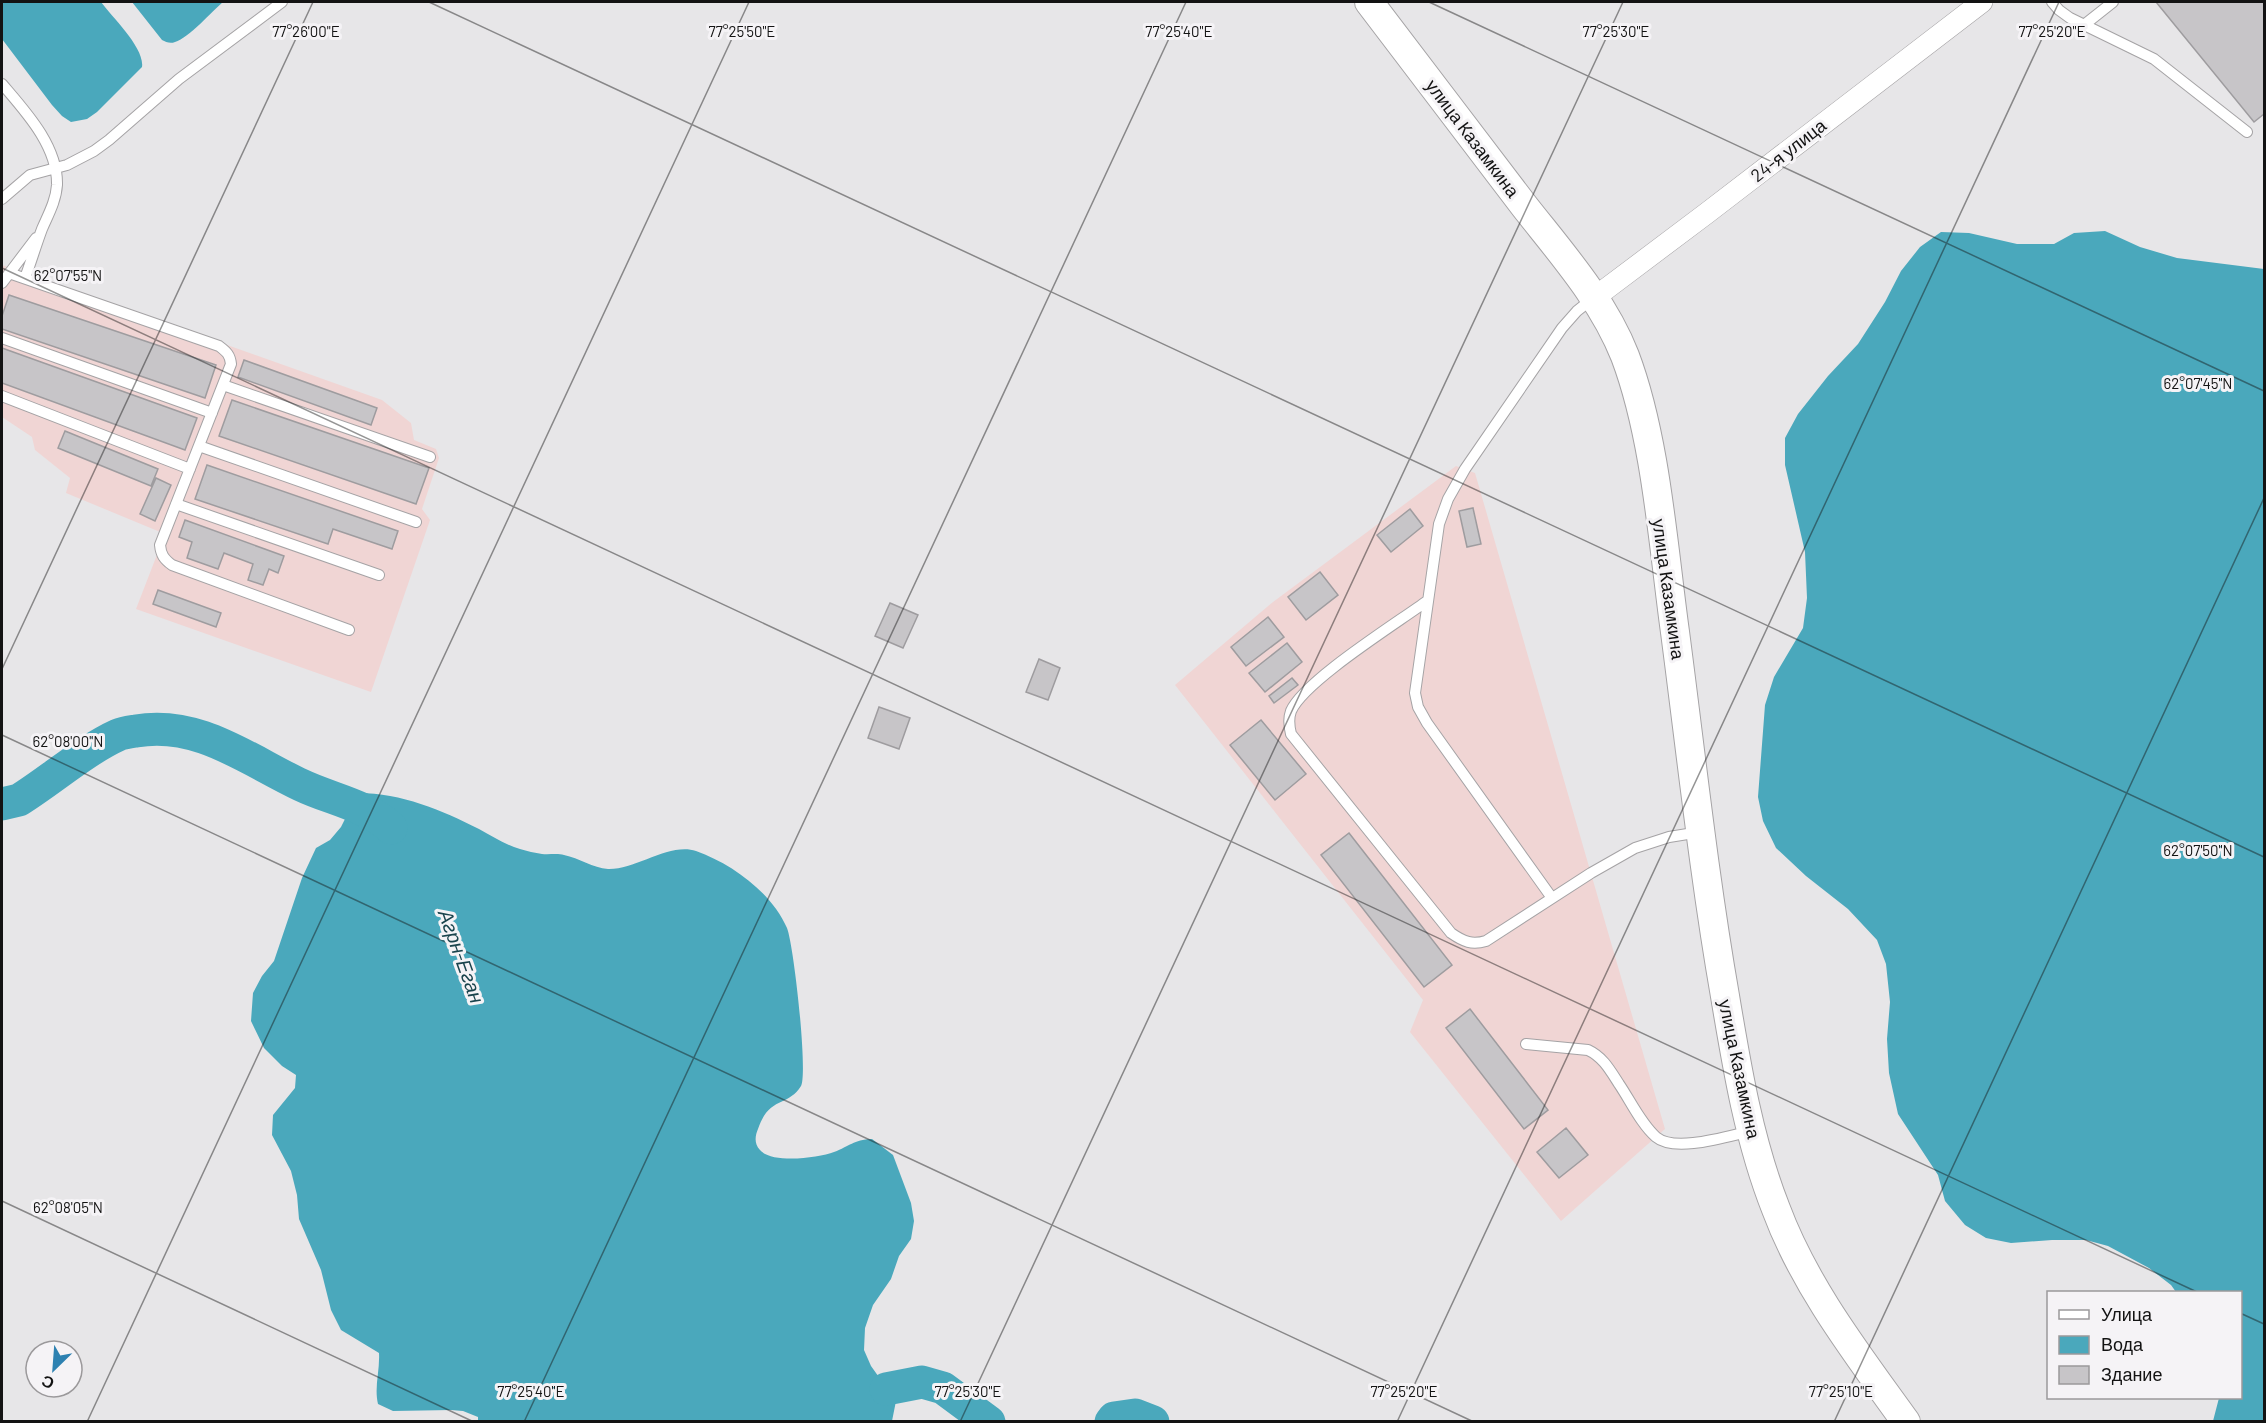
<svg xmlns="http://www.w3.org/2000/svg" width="2266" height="1423" viewBox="0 0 2266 1423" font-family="Barlow,sans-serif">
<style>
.industrial{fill:#f0d5d4}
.water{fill:#4aa8bc}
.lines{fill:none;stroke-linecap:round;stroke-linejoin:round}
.river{stroke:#4aa8bc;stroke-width:33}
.building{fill:#c7c5c8;stroke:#9e9c9f;stroke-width:1.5}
.lane-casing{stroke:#a5a3a5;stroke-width:12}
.street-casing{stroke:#a5a3a5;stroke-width:22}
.secondary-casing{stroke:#a5a3a5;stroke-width:30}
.lane{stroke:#fff;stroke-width:10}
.street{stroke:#fff;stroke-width:21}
.secondary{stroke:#fff;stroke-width:28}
.ticks{fill:none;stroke:#131313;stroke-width:1.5;stroke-opacity:0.45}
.labels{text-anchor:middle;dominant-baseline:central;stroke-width:6;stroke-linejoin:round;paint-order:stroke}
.street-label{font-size:18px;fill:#131313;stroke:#f5f3f6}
.water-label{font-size:20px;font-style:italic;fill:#1a444d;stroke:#f5f3f6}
.ticks-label{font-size:15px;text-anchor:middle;fill:#131313;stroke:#f5f3f6;stroke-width:6;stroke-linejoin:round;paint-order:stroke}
</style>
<rect width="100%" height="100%" fill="#e7e6e8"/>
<!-- industrial -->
<path class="industrial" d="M2,265l380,135 29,23 3,17 22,9 3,9 -17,51 8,11 -59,172 -235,-83 29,-75 -99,-41 4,-15 -35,-28 -3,-13 -30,-20z
M1456,466l19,7 190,656 -104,92 -151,-189 13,-32 -248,-315 98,-83z"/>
<!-- water -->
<path class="water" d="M2,2h99c11,15 44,46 41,65l-45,45 -10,7 -16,3 -9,-6 -10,-11 -50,-66z
M132,2h91c-11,9 -34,36 -48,40 -5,2 -9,0 -13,-2z
M2105,231l35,16 37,11 87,11v1152h-51l6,-23h21v-106h-64l-5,-7 -22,-17 -41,-22 -22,-6h-34l-41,3 -25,-5 -21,-13 -20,-24 -7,-26 -40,-61 -9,-41 -2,-34 3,-37 -4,-38 -9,-24 -29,-31 -42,-33 -30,-28 -13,-27 -5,-24 7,-92 9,-28 29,-49 4,-30 -2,-46 -20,-87v-27l13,-24 30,-38 30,-32 27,-42 16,-31 19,-24 21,-15 28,1 48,11h37l20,-11z
M358,793c44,0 83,17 121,36 13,7 27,16 41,20 7,2 15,4 22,5 7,1 15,-1 22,1 15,3 29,13 44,14 27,1 62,-27 88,-18 36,13 75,41 91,77 7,18 21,145 14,158 -13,21 -32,10 -43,43 -3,7 -4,15 2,21 12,14 58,8 74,2 16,-6 19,-12 38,-13l21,16 18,48 3,18 -3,18 -12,17 -8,23 -18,26 -8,23 -1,22 7,16 25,35 -4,20 -414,1v-5l-15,-6 -12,-1 -58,1 -15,-7c-4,-17 2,-33 1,-51l-38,-23 -10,-20 -10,-40 -22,-51 -2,-24 -6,-24 -19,-36 1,-20 22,-27 1,-13 -14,-9 -18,-18 -13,-27 2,-28 9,-17 12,-15 28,-83 14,-30 14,-8 11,-13z"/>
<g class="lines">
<!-- river -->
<path class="river" d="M2,804l17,-4c32,-20 66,-50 99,-65 5,-2 12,-3 18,-4 62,-11 112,29 165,54 29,14 66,20 90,43
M886,1389l36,-7 21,6 46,34
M1111,1422l3,-4 21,-3 18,7"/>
</g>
<!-- building -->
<path class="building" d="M2156,2h108v112l-10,8z
M9,295l207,70 -11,33 -203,-69v-13z
M2,348l195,70 -12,32 -183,-67z
M244,360l133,48 -6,17 -133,-48z
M232,400l197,68 -13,36 -197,-68z
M65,431l93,38 -7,17 -93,-38z
M207,465l191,66 -6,18 -59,-20 -5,15 -133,-45z
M156,478l15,7 -16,36 -15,-7z
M1473,508l8,36 -14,3 -8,-36z
M1410,509l13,17 -32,26 -14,-17z
M185,520l99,36 -6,17 -9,-4 -6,16 -15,-5 5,-16 -29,-11 -6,16 -31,-11 5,-16 -13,-5z
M1320,572l18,23 -32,25 -18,-23z
M158,590l63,23 -5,14 -63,-23z
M890,603l28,12 -15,33 -28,-12z
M1268,617l16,20 -38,29 -15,-19z
M1287,643l15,19 -37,30 -16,-19z
M1039,659l21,9 -12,32 -22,-8z
M1292,678l6,7 -24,18 -5,-7z
M879,707l31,11 -11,31 -31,-11z
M1261,720l45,54 -31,26 -45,-55z
M1349,833l103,132 -28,22 -103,-132z
M1470,1009l78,101 -24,19 -78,-101z
M1566,1128l22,27 -29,23 -22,-26z"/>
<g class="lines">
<!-- lane casing -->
<g class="lane-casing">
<path id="lane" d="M2052,2l7,8 11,8 84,41 93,73
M2084,25l29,-23
M2,84c23,27 56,62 55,101 -1,16 -9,30 -15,44 -6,16 -11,33 -17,49
M2,199l28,-24 37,-10 27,-14 15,-11 70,-61 103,-77
M9,273l210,73c8,6 11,9 12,18l-71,181c1,10 4,14 12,20l177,65
M2,283l34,-45
M2,338l210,75
M223,385l207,72
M2,396l188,73
M199,446l217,76
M176,504l203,71
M1427,601c-30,22 -123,80 -136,110 -3,8 -2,15 0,23l160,199c13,9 21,12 35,8l105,-68 44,-25 34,-11 31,-5
M1552,898l-125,-175 -9,-16 -3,-14 24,-169 9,-25 17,-30 97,-141 15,-17 15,-12
M1526,1044l62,6c15,7 22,20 31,34 11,16 22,40 37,53 19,16 72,-1 95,-6"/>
</g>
<!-- street casing -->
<g class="street-casing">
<path id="street" d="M1594,298l113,-85 275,-211"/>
</g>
<!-- secondary casing -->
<g class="secondary-casing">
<path id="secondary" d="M1369,2c52,68 104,137 156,205 37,47 78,93 100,149 31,82 38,189 50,276 16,122 29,244 50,364 12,72 24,145 51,213 29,78 82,146 130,213"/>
</g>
<!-- lane -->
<use href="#lane" class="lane"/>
<!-- street -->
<use href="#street" class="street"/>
<!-- secondary -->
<use href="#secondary" class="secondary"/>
</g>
<!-- ticks -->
<path class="ticks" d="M429,2l1835,855M1429,2l835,389M2,268l2195,1024M2,669l311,-667M2,735l1472,687M2,1201l472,221M2240,1313l24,11M87,1422l662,-1420M524,1422l662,-1420M960,1422l663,-1420M1397,1422l662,-1420M1834,1422l430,-924"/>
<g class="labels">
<!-- street labels -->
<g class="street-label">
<text transform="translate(1473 138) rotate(53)">улица Казамкина</text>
<text transform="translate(1788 150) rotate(-38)">24-я улица</text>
<text transform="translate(1669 589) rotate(82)">улица Казамкина</text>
<text transform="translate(1740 1069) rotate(78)">улица Казамкина</text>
</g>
<!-- water labels -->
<g class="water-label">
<text transform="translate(462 956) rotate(70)">Агрн-Еган</text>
</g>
</g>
<g class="ticks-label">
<text x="306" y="37">77°26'00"E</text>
<text x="742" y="37">77°25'50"E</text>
<text x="1179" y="37">77°25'40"E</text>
<text x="1616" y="37">77°25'30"E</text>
<text x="2052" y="37">77°25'20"E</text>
<text x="68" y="281">62°07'55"N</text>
<text x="2198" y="389">62°07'45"N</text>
<text x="68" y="747">62°08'00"N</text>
<text x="2198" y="856">62°07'50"N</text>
<text x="68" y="1213">62°08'05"N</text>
<text x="531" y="1397">77°25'40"E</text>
<text x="968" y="1397">77°25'30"E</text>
<text x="1404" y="1397">77°25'20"E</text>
<text x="1841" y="1397">77°25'10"E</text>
</g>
<!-- border -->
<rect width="2266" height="1423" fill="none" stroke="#131313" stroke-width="6"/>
<!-- legend -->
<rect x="2047" y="1291" width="195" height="108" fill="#f5f3f6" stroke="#9b999b" stroke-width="1.5"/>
<rect x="2059" y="1310" width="30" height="9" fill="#ffffff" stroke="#9b999b" stroke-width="1.5"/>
<text x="2101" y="1321" font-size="18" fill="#131313">Улица</text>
<rect x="2059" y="1336" width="30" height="18" fill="#4aa8bc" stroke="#9b999b" stroke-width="1.5"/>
<text x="2101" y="1351" font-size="18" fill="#131313">Вода</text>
<rect x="2059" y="1366" width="30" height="18" fill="#c7c5c8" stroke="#9b999b" stroke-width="1.5"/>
<text x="2101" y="1381" font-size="18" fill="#131313">Здание</text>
<!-- north arrow -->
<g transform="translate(54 1369) rotate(205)"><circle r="28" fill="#f5f3f6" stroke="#9b999b" stroke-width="1.5"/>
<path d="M0-4.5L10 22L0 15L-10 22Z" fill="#2d81b1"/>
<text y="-9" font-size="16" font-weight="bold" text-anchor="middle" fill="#131313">С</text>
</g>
</svg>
